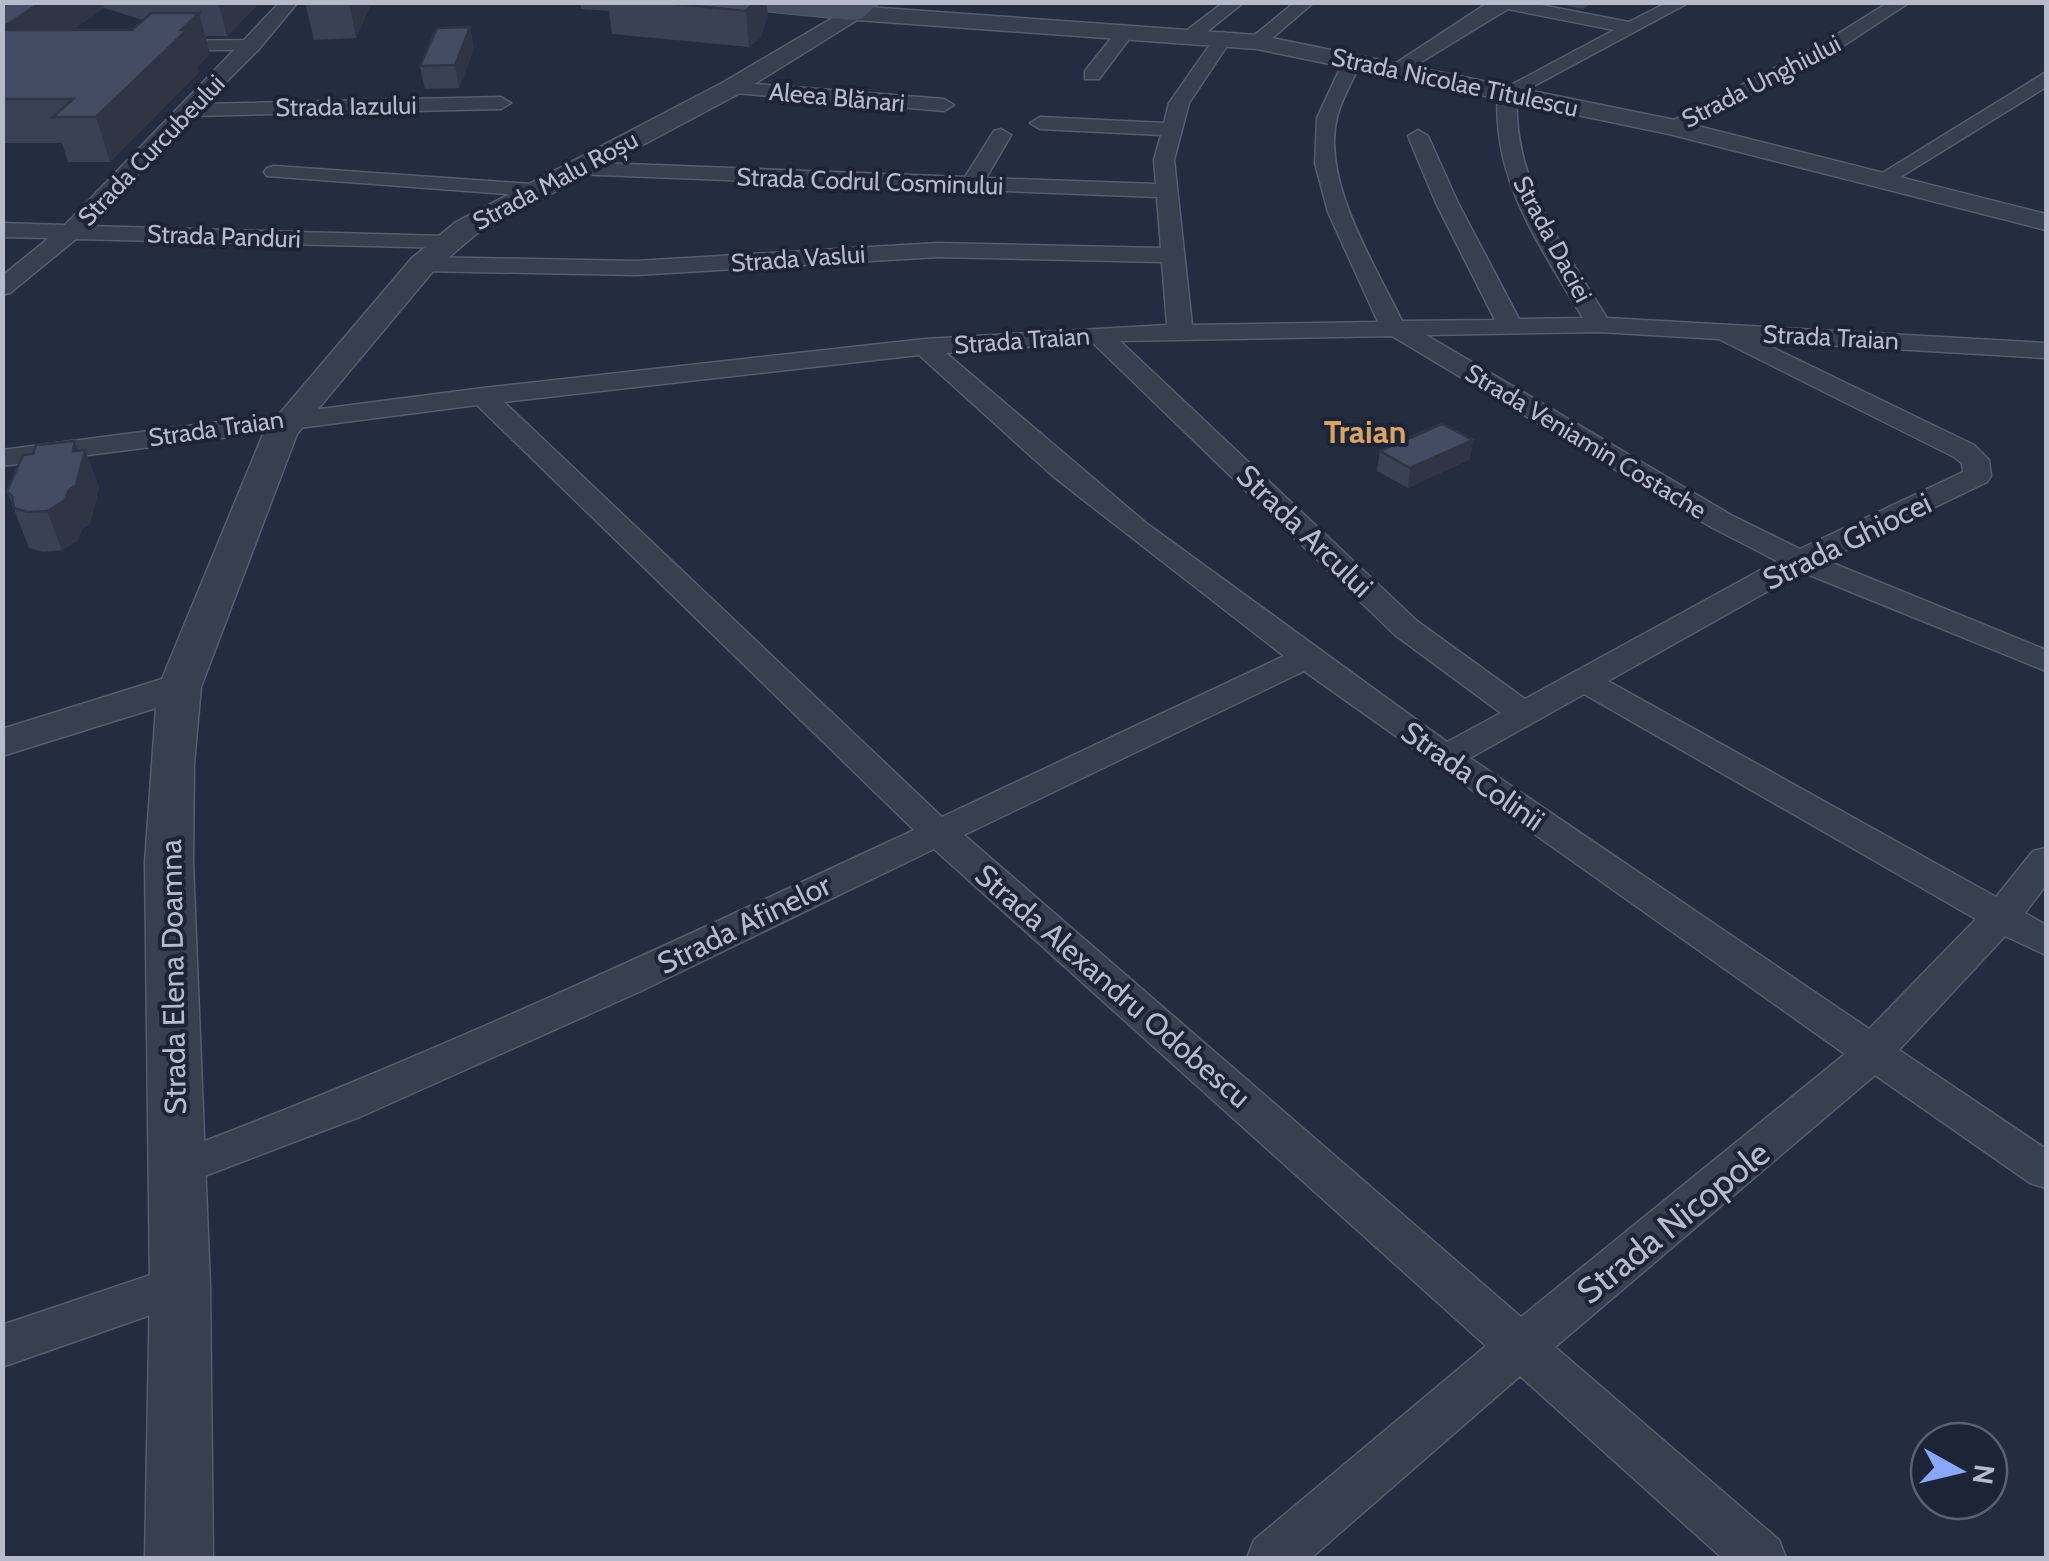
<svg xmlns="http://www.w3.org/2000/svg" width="2049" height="1561" viewBox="0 0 2049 1561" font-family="Cabin,sans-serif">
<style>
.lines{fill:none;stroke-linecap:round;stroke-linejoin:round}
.minor-casing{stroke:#565d6e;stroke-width:3}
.tertiary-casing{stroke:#565d6e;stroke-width:3}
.secondary-casing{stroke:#565d6e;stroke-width:2}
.minor{fill:#384050;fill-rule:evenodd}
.tertiary{fill:#384050;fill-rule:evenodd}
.secondary{fill:#464e63;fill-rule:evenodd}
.wall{fill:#3a4154;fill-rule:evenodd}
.shaded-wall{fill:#2f3545}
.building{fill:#434c62;stroke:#2f3545;stroke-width:2.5}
.labels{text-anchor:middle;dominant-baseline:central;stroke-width:8;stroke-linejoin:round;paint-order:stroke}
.far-street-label{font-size:25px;fill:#b5bbcb;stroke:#1d2435}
.street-label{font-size:30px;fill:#b5bbcb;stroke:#1d2435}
.far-district-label{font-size:32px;font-weight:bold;fill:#d9a362;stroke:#1d2435}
.near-street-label{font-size:35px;fill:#b5bbcb;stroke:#1d2435}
</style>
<rect width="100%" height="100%" fill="#242d40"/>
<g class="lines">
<!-- minor casing -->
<g class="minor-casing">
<path id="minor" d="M280,2h18l-39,47 -55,55 297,-7 10,6 -10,6 -308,7 -104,110 356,10 11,7 -3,5 -377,-9 -66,54 -8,2v-19l47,-38 -47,-1v-14l63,2 169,-175h-75l-6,-1v-8l91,-1z
M1224,2h20l-46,37h-12v-8z
M1295,2h19l-51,44h-12v-8z
M1489,2h37l103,20 39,-20h22l-173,93c-5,86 47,153 90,223l439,25v15l-287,-17 215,104 15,15 2,16 -4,6 -162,78 221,90v21l-244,-99 -194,109 388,216 37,-46 13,-3v37l-21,28 21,12v30l-41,-19 -106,114 147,99v39l-16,-5 -155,-108 -320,272 224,193 7,18h-64l-202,-182 -209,182h-64l7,-18 232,-194 -552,-497 -293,142 -279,125 -186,71 -16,-5 -6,-12 6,-12c258,-96 505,-212 754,-328l-437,-425 -475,61v-16l481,-62 442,-49 242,-14 -5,-63 -224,-5 -302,18 -213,-4 -12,-7 12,-7 213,4 302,-18 223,5 -4,-51 -583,-23 -10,-6 10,-6 391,15 29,-46 7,-2 10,6 -25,43 170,6 -2,-24 7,-25 -121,-6 -10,-6 10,-6 124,6 5,-20 49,-70 6,-1 9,5 -44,66 -15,57 18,165 186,-3 -50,-110 -13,-49 2,-45 27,-58 9,-6 9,6c-8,18 -20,38 -25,57 -16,64 38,148 65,204l93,-1 -59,-117 -28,-67 10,-6 10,6 30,67 61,116 64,-1c-43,-72 -92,-139 -85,-226l116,-62 -106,-21 -105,64 -7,2 -9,-6zM1599,332l120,7 235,118 8,6 1,9 -163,77 -69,-34 -305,-180zM1392,336l319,191 66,34 -252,138 -108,-78 -297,-280zM1092,342l303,293 106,78 -54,29 -301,-219 -200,-170zM919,355l135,122 230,179 -342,161 -438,-415zM1304,671l541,383 -324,263 -557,-482zM1584,694l392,225 -107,110 -399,-271z
M1889,2h21l-73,48 -160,81h-14l-3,-4 165,-85z
M1126,26l9,5 -36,48h-14v-8l35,-44z
M2046,72v15l-157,97 -7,2 -11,-6z
M731,82l213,17 10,6 -10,6 -220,-19v-8z
M274,166l258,18 11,6 -11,6 -265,-20 -3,-4 3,-4z
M180,1265l16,6 7,14 -7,14 -194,68v-42z"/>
</g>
<!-- tertiary casing -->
<g class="tertiary-casing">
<path id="tertiary" d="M853,6l404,29 413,84 376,95v16l-377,-96 -412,-85 -400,-29 -117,73 -264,141 -42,36 -137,164 -96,253 -7,77 -1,98 17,423 3,273h-68l5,-273 -5,-423 11,-154 -154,48v-27l160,-50 102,-247 148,-174 44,-36 266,-139z"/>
</g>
<!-- secondary casing -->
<g class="secondary-casing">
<path id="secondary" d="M730,2h150l-18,16 -9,2 -111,-11z"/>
</g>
<!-- minor -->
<use href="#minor" class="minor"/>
<!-- tertiary -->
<use href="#tertiary" class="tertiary"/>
<!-- secondary -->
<use href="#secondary" class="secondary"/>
</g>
<!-- wall -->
<path class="wall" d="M2,2h258l-33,34h-22l5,18 -13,13 2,5 -89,90h-42l-6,-19h-60zM104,8l39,12 -11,10h-60z
M305,2h67l-16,36 -42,2z
M580,2h186l2,13 -7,22 -12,10 -137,-13 -3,-23 -28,-2z
M1548,2h45l-10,7z
M470,27l4,22 -15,39 -34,1 -5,-23z
M1473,440l-3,19 -62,29 -31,-17 3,-20z
M85,450l14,38 -9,36 -7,4 -5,12 -16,10 -19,2 -14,-4 -22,-57 26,-37z"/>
<!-- shaded-wall -->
<path class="shaded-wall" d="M41,2h61l2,6 -91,64 -11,-31v-13z
M218,2h42l-33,34z
M349,2h23l-16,36z
M755,2h11l2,13 -7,22 -12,10 -3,-36z
M199,13l11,41 -13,13 2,5 -89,90 -14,-45z
M470,27l4,22 -15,39 -4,-23z
M1473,440l-3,19 -62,29 2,-20z
M75,441l7,21 3,-12 14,38 -9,36 -7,4 -5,12 -16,10 -15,-39z"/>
<!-- building -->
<path class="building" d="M2,2h39l-39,26z
M657,2h98l-9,9z
M151,13h48l-18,17h6l-91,87h-43l20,-18h-71v-69h130z
M470,27l-15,38 -35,1 17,-38z
M1442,424l31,16 -63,28 -30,-17z
M75,441l-2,10 12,-1 -9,35 -7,5 -5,11 -17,10 -19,1 -14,-4 -2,-12 -5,-5 16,-36 10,-1 3,-9z"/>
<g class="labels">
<!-- far-street labels -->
<g class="far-street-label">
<text transform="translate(1761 81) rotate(-27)">Strada Unghiului</text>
<text transform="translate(1455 82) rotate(12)">Strada Nicolae Titulescu</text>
<text transform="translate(837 97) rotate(5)">Aleea Blănari</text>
<text transform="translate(346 106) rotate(-1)">Strada Iazului</text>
<text transform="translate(151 150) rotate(-46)">Strada Curcubeului</text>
<text transform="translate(555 180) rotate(-28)">Strada Malu Roșu</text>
<text transform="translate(870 181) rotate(2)">Strada Codrul Cosminului</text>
<text transform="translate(224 236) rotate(2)">Strada Panduri</text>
<text transform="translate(1553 239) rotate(62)">Strada Daciei</text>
<text transform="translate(798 258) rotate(-4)">Strada Vaslui</text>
<text transform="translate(1831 337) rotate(3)">Strada Traian</text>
<text transform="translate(1022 340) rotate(-4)">Strada Traian</text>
<text transform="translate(216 428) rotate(-8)">Strada Traian</text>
<text transform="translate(1586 441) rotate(31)">Strada Veniamin Costache</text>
</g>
<!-- street labels -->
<g class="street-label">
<text transform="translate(1305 531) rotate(44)">Strada Arcului</text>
<text transform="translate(1847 541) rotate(-26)">Strada Ghiocei</text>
<text transform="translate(1473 776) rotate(35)">Strada Colinii</text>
<text transform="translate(744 924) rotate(-26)">Strada Afinelor</text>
<text transform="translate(173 977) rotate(-91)">Strada Elena Doamna</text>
<text transform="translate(1113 986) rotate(41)">Strada Alexandru Odobescu</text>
</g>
<!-- far-district labels -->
<g class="far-district-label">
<text x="1365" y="431">Traian</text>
</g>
<!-- near-street labels -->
<g class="near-street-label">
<text transform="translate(1673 1222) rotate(-39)">Strada Nicopole</text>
</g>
</g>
<!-- border -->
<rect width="2049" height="1561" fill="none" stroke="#b5bbcb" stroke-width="10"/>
<!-- north arrow -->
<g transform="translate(1959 1471) rotate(98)"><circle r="48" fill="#1d2435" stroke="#5a6071" stroke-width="2.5"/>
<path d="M0-8L18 38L0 25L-18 38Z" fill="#89a8fb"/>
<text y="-15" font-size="28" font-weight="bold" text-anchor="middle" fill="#b5bbcb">N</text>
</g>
</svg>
